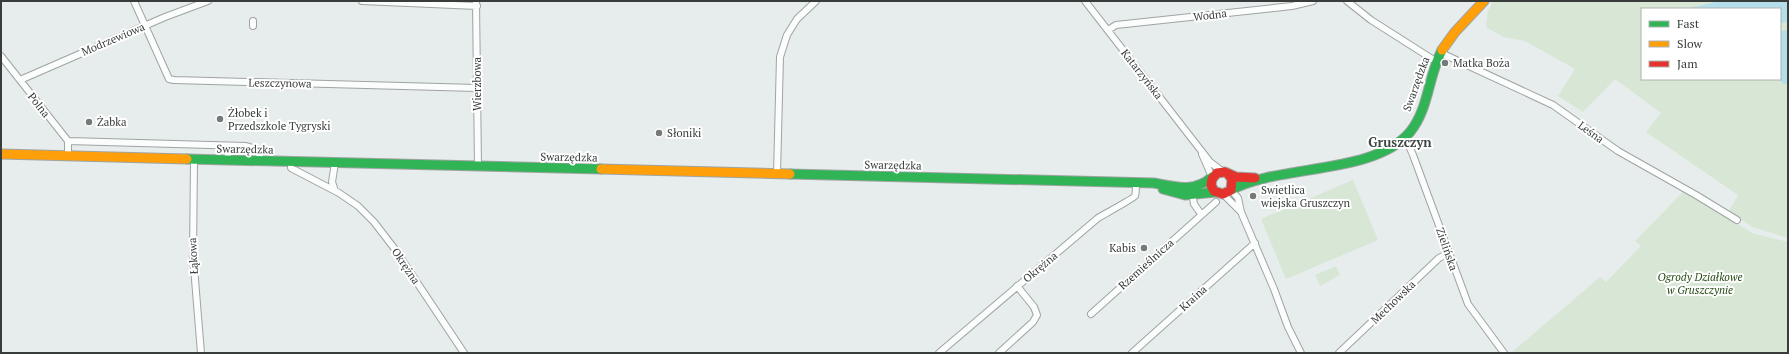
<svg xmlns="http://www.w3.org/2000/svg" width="1789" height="354" viewBox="0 0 1789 354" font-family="'PT Serif',serif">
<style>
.green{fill:#d7e6d5;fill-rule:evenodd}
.water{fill:#b5deeb}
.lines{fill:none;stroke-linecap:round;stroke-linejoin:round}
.street-casing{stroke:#9fa4a3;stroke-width:8}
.fast-casing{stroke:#9fa4a3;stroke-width:11}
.slow-casing{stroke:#9fa4a3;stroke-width:11}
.jam-casing{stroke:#9fa4a3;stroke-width:11}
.street{stroke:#fbfcfc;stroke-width:6}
.fast{stroke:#30b455;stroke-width:9}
.slow{stroke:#ff9f0a;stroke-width:9}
.jam{stroke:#e5322d;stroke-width:9}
.poi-dot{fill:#757a79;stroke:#fff;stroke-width:1.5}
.labels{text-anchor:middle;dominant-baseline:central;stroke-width:4;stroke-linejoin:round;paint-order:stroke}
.street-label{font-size:11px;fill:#383c3b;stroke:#fff}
.poi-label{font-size:11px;fill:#383c3b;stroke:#fff;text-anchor:start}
.park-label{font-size:11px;font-style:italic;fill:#254a14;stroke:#fff}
.quarter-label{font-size:13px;font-weight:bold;fill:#3c4643;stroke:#fff}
</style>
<rect width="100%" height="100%" fill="#e7edec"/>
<!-- green -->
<path class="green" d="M1493,1h295v237l-36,-11 -23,-16 9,-16 -92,-63 15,-19 -46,-34 -32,33 -25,-16 17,-27 -50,-28 -22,-4 -17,-10 2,-16zM1642,9h138v70h-138z
M1353,180l25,60 -92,39 -25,-60z
M1684,191l68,42 36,9v111h-277l89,-76 6,5 35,-36 -6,-5z
M1336,266l4,9 -20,11 -5,-11z"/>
<!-- water -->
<path class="water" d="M1720,1h68v20l-8,3v-15h-94z
M1788,30v54h-4l-6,-5h2v-48z"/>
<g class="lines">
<!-- street casing -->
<g class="street-casing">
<path id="street" d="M134,1l35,78 5,1 303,8
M362,1l115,5
M476,1l2,166
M1085,1l125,161 13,10
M1347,1l24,19 66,42
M253,26v-5
M1108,30l8,-5 176,-19 21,-5
M1441,53l112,52 65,46 78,44 41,25
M1,56l67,85v15
M20,80l145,-63 43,-16
M1405,137l8,18 55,149 36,49
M68,141l178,5 10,3 4,7v5
M1202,154l10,23
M194,160l-1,95 8,98
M228,161v-15
M291,162v6l48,25 19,13 16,16 20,26 70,105
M335,163l-3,19 3,9
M777,174l3,-117 7,-22 10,-16 19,-18
M1231,190l7,8 3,14 33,77 14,38 13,26
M1192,192l2,12 7,10
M1223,194l17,17
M1091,314l125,-112
M939,353l159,-135c5,-3 36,-20 37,-22 1,-3 1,-9 1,-13
M999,353l34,-31 4,-7 -3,-8 -17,-21
M1132,353l123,-110
M1339,353l100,-95 10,-5"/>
</g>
<!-- fast casing -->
<g class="fast-casing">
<path id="fast" d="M187,159l414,10
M790,174l364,9c21,4 40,10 58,-6
M1163,189l22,6 31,-3
M1231,190c48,-26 143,-15 179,-58 19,-23 18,-56 32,-82"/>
</g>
<!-- slow casing -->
<g class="slow-casing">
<path id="slow" d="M1442,50l13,-18 29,-31
M1,154l186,5
M601,169l189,5"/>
</g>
<!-- jam casing -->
<g class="jam-casing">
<path id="jam" d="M1228,174l4,5 -1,11 -8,4 -9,-3 -3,-6 1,-6 5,-6 8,-1 11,5 19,1"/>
</g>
<!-- street -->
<use href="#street" class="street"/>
<!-- fast -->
<use href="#fast" class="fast"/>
<!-- slow -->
<use href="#slow" class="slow"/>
<!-- jam -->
<use href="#jam" class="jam"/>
</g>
<!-- markers -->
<g class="poi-dot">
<circle cx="1445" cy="63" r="4"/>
<circle cx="220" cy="119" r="4"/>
<circle cx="89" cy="122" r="4"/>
<circle cx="659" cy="133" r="4"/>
<circle cx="1253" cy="196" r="4"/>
<circle cx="1144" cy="248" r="4"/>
</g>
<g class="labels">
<!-- street labels -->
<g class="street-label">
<text transform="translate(1210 15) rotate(-7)">Wodna</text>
<text transform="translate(113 39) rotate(-23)">Modrzewiowa</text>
<text transform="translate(1142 74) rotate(52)">Katarzyńska</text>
<text transform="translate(280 83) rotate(1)">Leszczynowa</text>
<text transform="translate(477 84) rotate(-90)">Wierzbowa</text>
<text transform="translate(1416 84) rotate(-70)">Swarzędzka</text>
<text transform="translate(39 105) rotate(52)">Polna</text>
<text transform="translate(1591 132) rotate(36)">Leśna</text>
<text transform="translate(245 149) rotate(1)">Swarzędzka</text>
<text transform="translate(569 157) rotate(1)">Swarzędzka</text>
<text transform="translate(893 165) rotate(1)">Swarzędzka</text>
<text transform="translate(1447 249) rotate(71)">Zielińska</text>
<text transform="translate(193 256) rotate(-93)">Łąkowa</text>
<text transform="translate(1146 264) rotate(-42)">Rzemieślnicza</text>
<text transform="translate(406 266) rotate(56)">Okrężna</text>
<text transform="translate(1040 267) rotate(-40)">Okrężna</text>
<text transform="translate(1193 298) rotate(-42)">Kraina</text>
<text transform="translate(1393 302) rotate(-44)">Mechowska</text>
</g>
<!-- poi labels -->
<g class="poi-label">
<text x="1453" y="63">Matka Boża</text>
<text x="228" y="113">Żłobek i<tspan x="228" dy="13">Przedszkole Tygryski</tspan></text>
<text x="97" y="122">Żabka</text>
<text x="667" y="133">Słoniki</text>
<text x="1261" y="190">Swietlica<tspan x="1261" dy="13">wiejska Gruszczyn</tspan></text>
<text x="1136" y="248" text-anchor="end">Kabis</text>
</g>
<!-- park labels -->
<g class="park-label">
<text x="1700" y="277">Ogrody Działkowe<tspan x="1700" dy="13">w Gruszczynie</tspan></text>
</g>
<!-- quarter labels -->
<g class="quarter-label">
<text x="1400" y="142">Gruszczyn</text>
</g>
</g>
<!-- border -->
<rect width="1789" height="354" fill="none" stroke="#383c3b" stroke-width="4"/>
<!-- legend -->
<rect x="1641" y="8" width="140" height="72" fill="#ffffff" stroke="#afb1b1"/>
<rect x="1649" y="21" width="20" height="6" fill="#30b455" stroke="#afb1b1"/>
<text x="1677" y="28" font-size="12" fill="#383c3b">Fast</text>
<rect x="1649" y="41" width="20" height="6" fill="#ff9f0a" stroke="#afb1b1"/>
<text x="1677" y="48" font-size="12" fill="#383c3b">Slow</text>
<rect x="1649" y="61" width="20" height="6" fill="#e5322d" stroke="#afb1b1"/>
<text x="1677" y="68" font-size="12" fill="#383c3b">Jam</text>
</svg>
